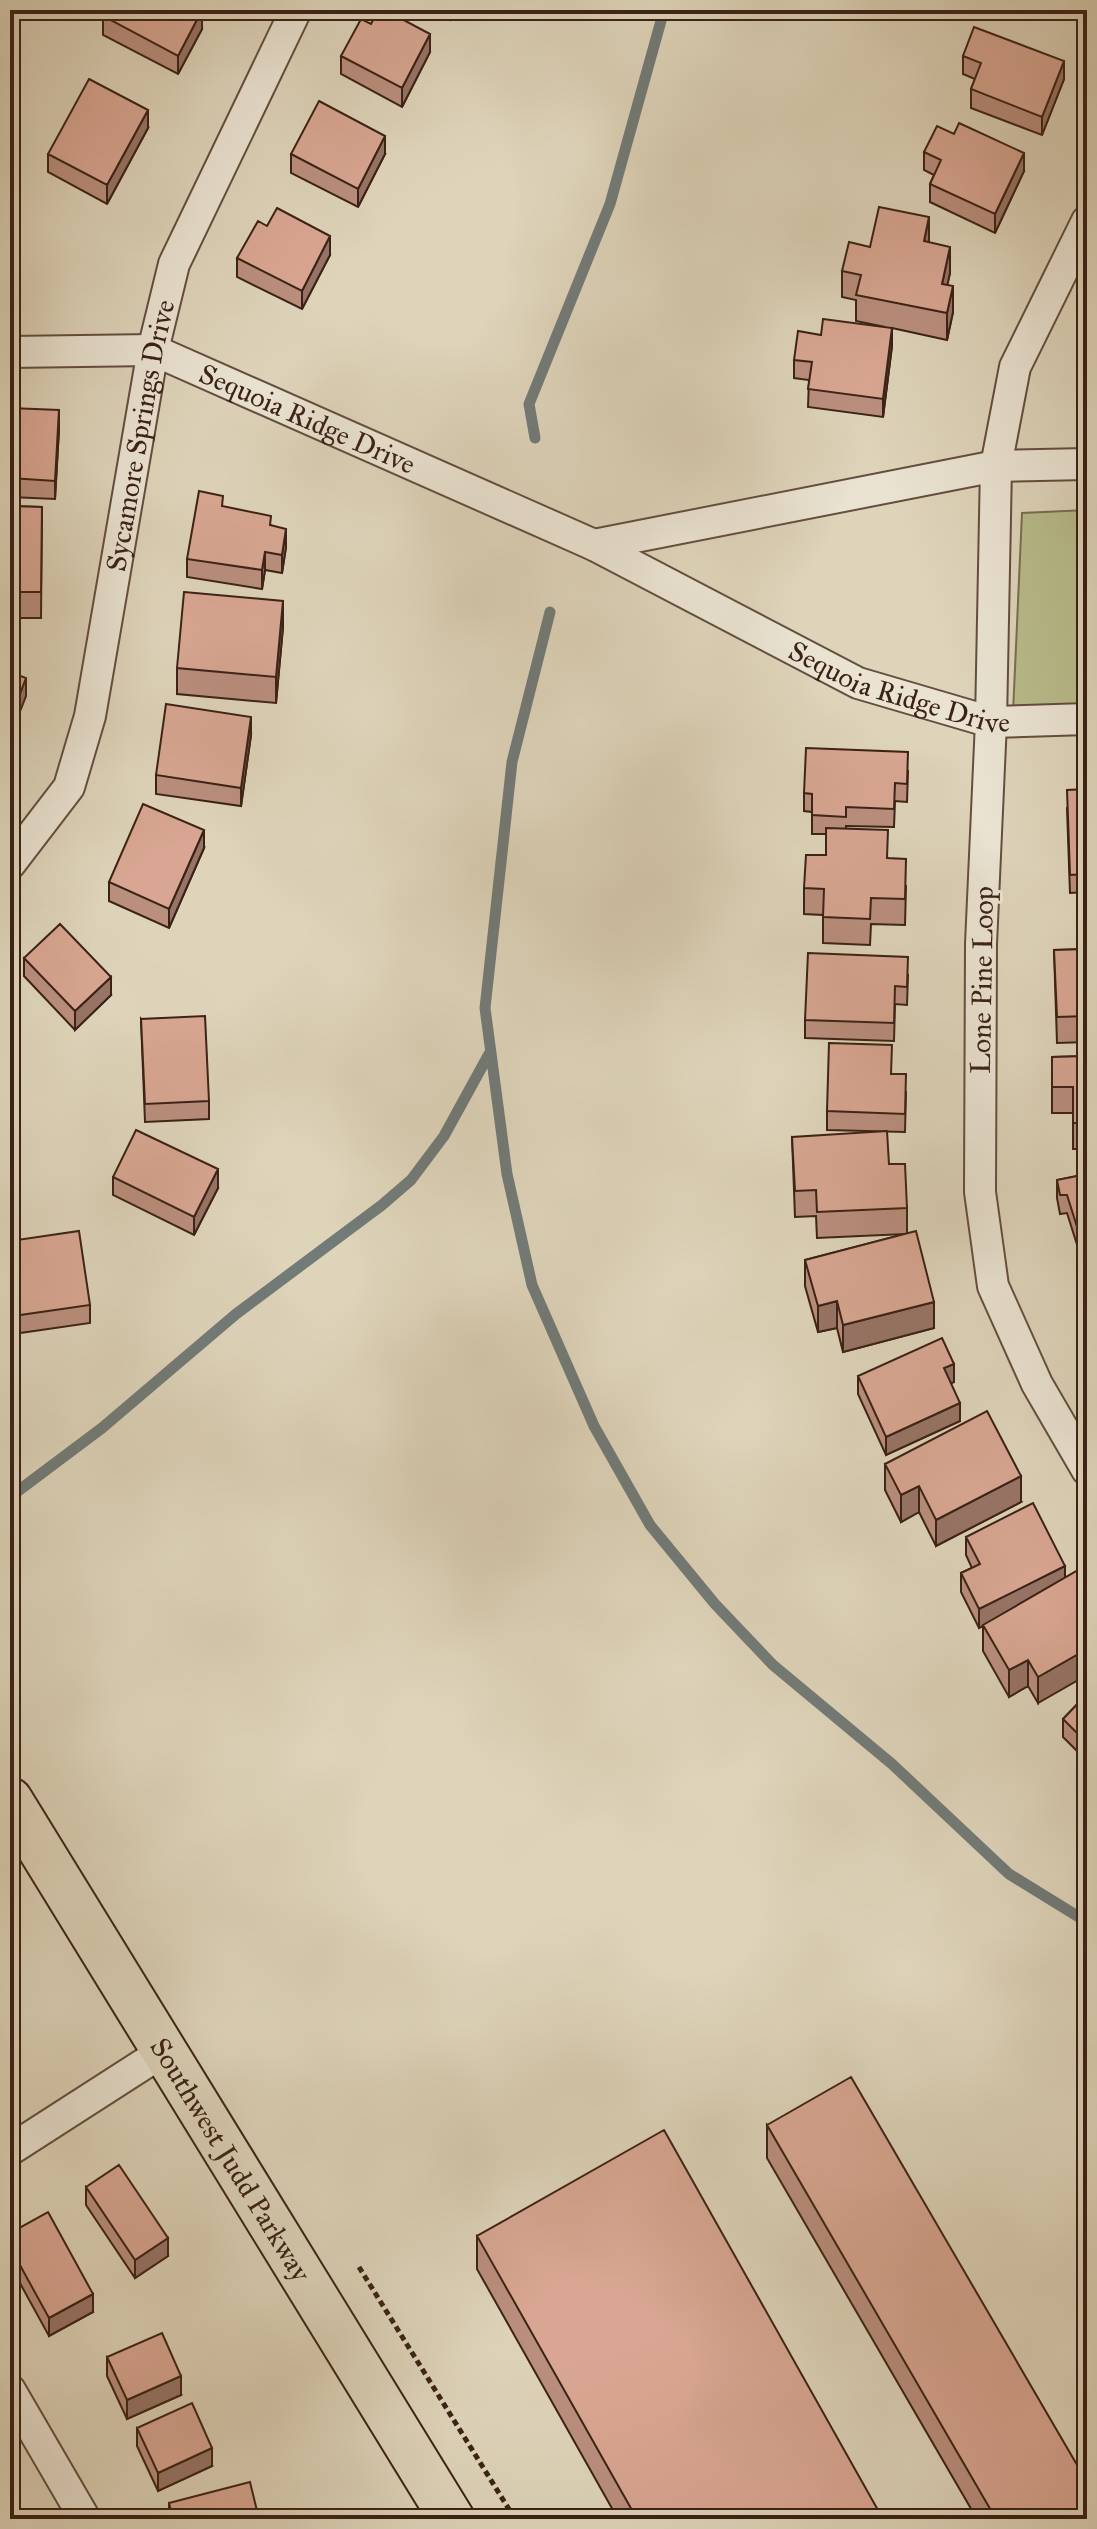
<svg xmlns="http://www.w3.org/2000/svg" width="1097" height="2529" viewBox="0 0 1097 2529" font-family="'IM FELL Great Primer',serif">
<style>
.green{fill:#b8bb8b;stroke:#7a6e50;stroke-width:2}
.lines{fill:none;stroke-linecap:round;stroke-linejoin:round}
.stream{stroke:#727b78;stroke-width:11}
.minor-casing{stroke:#644e3f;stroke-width:34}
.trunk-casing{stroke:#3b2216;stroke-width:48}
.path{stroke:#3b2216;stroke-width:5;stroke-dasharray:6 4;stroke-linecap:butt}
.minor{stroke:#eae3d2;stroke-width:30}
.trunk{stroke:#ded4ba;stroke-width:44}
.wall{fill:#ba8f7e;stroke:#3b2216;stroke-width:2}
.shaded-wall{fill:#977466;stroke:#3b2216;stroke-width:2}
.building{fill:#d8a692;stroke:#3b2216;stroke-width:2}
.labels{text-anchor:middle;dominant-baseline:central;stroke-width:6;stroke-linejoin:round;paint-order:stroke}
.street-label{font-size:28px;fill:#3b2216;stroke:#eae3d2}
</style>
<rect width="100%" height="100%" fill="#ded4ba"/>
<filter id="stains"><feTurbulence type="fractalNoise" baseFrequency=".0025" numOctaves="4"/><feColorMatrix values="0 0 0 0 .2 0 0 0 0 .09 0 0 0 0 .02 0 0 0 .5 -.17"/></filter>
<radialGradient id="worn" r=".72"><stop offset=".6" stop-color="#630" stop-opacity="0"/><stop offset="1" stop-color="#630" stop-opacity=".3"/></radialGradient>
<!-- green -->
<path class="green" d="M1087,510v200l-74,3 9,-200z"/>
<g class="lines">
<!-- stream -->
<path class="stream" d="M535,438l-6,-34 81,-200 54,-194
M550,612l-38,150 -27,246 22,166 25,111 62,141 56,99 65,79 58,61 119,99 117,110 78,48
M10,1497l92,-69 134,-114 146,-109 29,-25 33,-44 45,-82"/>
<!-- minor casing -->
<g class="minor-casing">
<g id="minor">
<path d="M1087,221l-72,146 -19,99 -5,256 -10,222 -1,248 13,94 44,98 50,86"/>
<path id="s1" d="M10,352l143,-2 441,195 264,138 133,39 96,-3"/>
<path d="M594,545l402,-79 91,-2"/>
<path id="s2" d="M10,864l59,-77 21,-71 63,-366 21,-86 122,-254"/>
<path d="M10,2150l154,-99"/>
<path d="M10,2390l75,129"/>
</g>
</g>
<!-- trunk casing -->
<g class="trunk-casing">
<g id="trunk">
<path id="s3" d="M10,1800l442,719"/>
</g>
</g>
<!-- path -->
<path class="path" d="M359,2267l156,252"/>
<!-- minor -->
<use href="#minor" class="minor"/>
<!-- trunk -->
<use href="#trunk" class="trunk"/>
</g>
<!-- wall -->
<path class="wall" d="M432,10h23l-5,10z
M1044,10h35l-1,4z
M103,16l99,13 -24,45 -75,-39z
M371,24l59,28 -28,55 -61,-33v-18z
M963,56l101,23 -22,56 -71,-27v-19l4,-10 -12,-5z
M148,128l-41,76 -59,-32v-18z
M924,152l100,19 -29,62 -65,-31v-18l4,-9 -10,-5z
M291,154h94l-27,53 -67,-34z
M267,226l63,29 -28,54 -65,-32v-19z
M929,242l21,31 -3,12 6,27 -6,28 -55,-12v18l-9,71 -75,-10 1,-27 -15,-2v-18l27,-25 64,-8 -29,-6v-21l-14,-3v-26l28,-24z
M10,408l49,21 -4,70 -45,-2z
M10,506l32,1 -1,111h-31z
M223,507l48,18 15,22 -4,26 -17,-3 -3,19 -75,-12v-18z
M283,627l-7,76 -99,-9v-26z
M251,735l-10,71 -85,-12v-19z
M908,771l-1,31 -12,-1 -1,26 -48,-1v3l42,29 18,28 -1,39 -34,-1 -1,21 -47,-2v-28l-19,-1v-26l22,-33v-21h-14v-22l-8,-1v-18z
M1087,789v103l-17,1 -3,-85z
M204,848l-35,80 -60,-27v-19z
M1087,949v93l-30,1 -3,-93z
M24,958l87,37 -36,35 -51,-54z
M908,975l-1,30 -12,-1 -1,37 -89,-3v-18z
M141,1019l68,82v18l-64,3z
M1087,1056v93h-14v-36h-21v-56z
M892,1074l14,18 -1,40 -78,-2v-19z
M792,1137l97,27 18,44v25l27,95 -91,24 -6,-24 -19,4 -13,-46v-26l100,-26 -88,4 -1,-22 -21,1z
M1087,1174v75l-8,2 -12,-38 -7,1 -3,-16v-18z
M113,1177l105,11 -24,47 -81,-40z
M10,1241l80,64v18l-77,11 -3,-19z
M858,1376l96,6 -4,1 10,38 -74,34 -28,-61z
M885,1464l136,38 -85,44 -17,-34 -18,10 -16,-32z
M966,1537l99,29 -27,137 -10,-17 -19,11 -26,-46v-25l-4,2 -18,-36v-19l11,-5 -6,-13z
M1087,1694v67l-24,-24v-18z
M767,2125l320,394h-110l-210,-361z
M86,2187l82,69 -33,22 -49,-73z
M10,2233l83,79 -44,24 -39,-71z
M477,2236l406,283h-265l-141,-250z
M107,2357l74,38 -54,24 -20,-43z
M137,2428l75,38 -54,25 -21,-45z
M169,2503l90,16h-90z"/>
<!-- shaded-wall -->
<path class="shaded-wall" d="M202,10v19l-24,45v-18z
M450,10h5l-5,10z
M430,34v18l-28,55v-19z
M1064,61v18l-22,56v-18z
M148,110v18l-41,76v-19z
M385,136v18l-27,53v-18z
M1024,153v18l-29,62v-19z
M929,217v26l-5,-2z
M330,236v19l-28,54v-18z
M950,247v26l-8,37v-26z
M953,286v26l-6,28v-27z
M892,328v18l-9,71v-18z
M59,410v19l-4,70v-18z
M286,529v18l-4,26v-18z
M265,552v18l-3,19v-19z
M283,601v26l-7,76v-26z
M26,678v18l-16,41v-18z
M251,717v18l-10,71v-18z
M204,830v18l-35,80v-19z
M111,977v18l-36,35v-19z
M218,1169v19l-24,47v-18z
M1087,1231v18l-8,2v-18z
M837,1301v27l-19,4v-26z
M934,1302v26l-91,24v-27z
M954,1364v18l-10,4v-18z
M960,1403v18l-74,34v-18z
M1021,1476v26l-85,44v-26z
M919,1486v26l-18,10v-27z
M1065,1566v19l-86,43v-19z
M1087,1649v26l-49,28v-26z
M1028,1660v26l-19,11v-27z
M168,2238v18l-33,22v-18z
M93,2294v18l-44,24v-18z
M181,2376v19l-54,24v-19z
M212,2448v18l-54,25v-18z"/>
<!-- building -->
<path class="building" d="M107,10h95l-24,46 -75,-40z
M378,10h7l45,24 -28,54 -61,-32 20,-37 10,5z
M974,27l90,34 -22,56 -71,-28 10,-26 -18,-7z
M89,79l59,31 -41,75 -59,-31z
M319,101l66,35 -27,53 -67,-35z
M959,123l65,30 -29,61 -65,-30 11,-24 -17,-8 13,-26 17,8z
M879,207l50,10 -5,24 26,6 -8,37 11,2 -6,27 -91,-18 5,-20 -19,-4 7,-29 21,5z
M277,208l53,28 -28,55 -65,-33 21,-37 9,5z
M823,319l69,9 -9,71 -75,-10 4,-27 -18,-2 4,-29 23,4z
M10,408l49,2 -4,71 -45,-3z
M199,491l24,5 -1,10 49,10 -1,9 16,4 -4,26 -17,-3 -3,18 -75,-11z
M10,506l32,1 -1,85h-31z
M184,592l99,9 -7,76 -99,-9z
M10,672l16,6 -16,41z
M166,704l85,13 -10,71 -85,-13z
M806,748l102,4 -1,32 -12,-1 -1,26 -48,-2v10l-34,-2v-21l-8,-1z
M1087,789v85l-17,1 -3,-85z
M143,804l61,26 -35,79 -60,-27z
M826,828l62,2 -1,28 19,1 -1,40 -34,-1 -1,21 -47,-2 1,-28 -20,-1 2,-33h20z
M60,924l51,53 -36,34 -51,-53z
M1087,949v67l-30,1 -3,-67z
M808,953l100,4 -1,30 -12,-1 -1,37 -89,-3z
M205,1016l4,85 -64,3 -4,-85z
M829,1043l63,2 -1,29h15l-1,40 -78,-3z
M1087,1056v67h-14v-36h-21v-30z
M136,1130l82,39 -24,48 -81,-40z
M887,1131l2,33h16l2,44 -90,4 -1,-22 -21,1 -3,-54z
M1087,1174v57l-8,2 -12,-38h-7l-3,-15z
M79,1231l11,74 -77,11 -3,-19v-56z
M916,1231l18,71 -91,23 -6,-24 -19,5 -13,-46z
M942,1338l12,26 -10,4 16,35 -74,34 -28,-61z
M987,1411l34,65 -85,44 -17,-34 -18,9 -16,-31z
M1033,1503l32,63 -86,43 -18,-36 19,-9 -14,-27z
M1080,1569l7,13v67l-49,28 -10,-17 -19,10 -26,-45z
M1087,1694v49l-24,-24z
M851,2077l236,405v37h-91l-229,-394z
M664,2130l219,389h-246l-160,-283z
M119,2165l49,73 -33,22 -49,-73z
M48,2212l45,82 -44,24 -39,-71v-14z
M162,2333l19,43 -54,24 -20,-43z
M192,2403l20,45 -54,25 -21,-45z
M250,2482l9,37h-86l-4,-16z"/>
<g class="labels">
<!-- street labels -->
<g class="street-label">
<text stroke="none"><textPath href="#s1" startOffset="312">Sequoia Ridge Drive</textPath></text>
<text stroke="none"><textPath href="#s2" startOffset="456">Sycamore Springs Drive</textPath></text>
<text stroke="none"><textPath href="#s1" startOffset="964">Sequoia Ridge Drive</textPath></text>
<text transform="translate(982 980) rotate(-89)">Lone Pine Loop</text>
<text stroke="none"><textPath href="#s3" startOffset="422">Southwest Judd Parkway</textPath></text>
</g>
</g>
<!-- margin -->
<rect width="1097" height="2529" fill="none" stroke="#ded4ba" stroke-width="40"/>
<rect x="12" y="12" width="1073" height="2505" fill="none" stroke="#3b2216" stroke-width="4"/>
<rect x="20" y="20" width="1057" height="2489" fill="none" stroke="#3b2216" stroke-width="2"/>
<rect width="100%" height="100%" filter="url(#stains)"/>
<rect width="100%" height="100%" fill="url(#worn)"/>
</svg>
